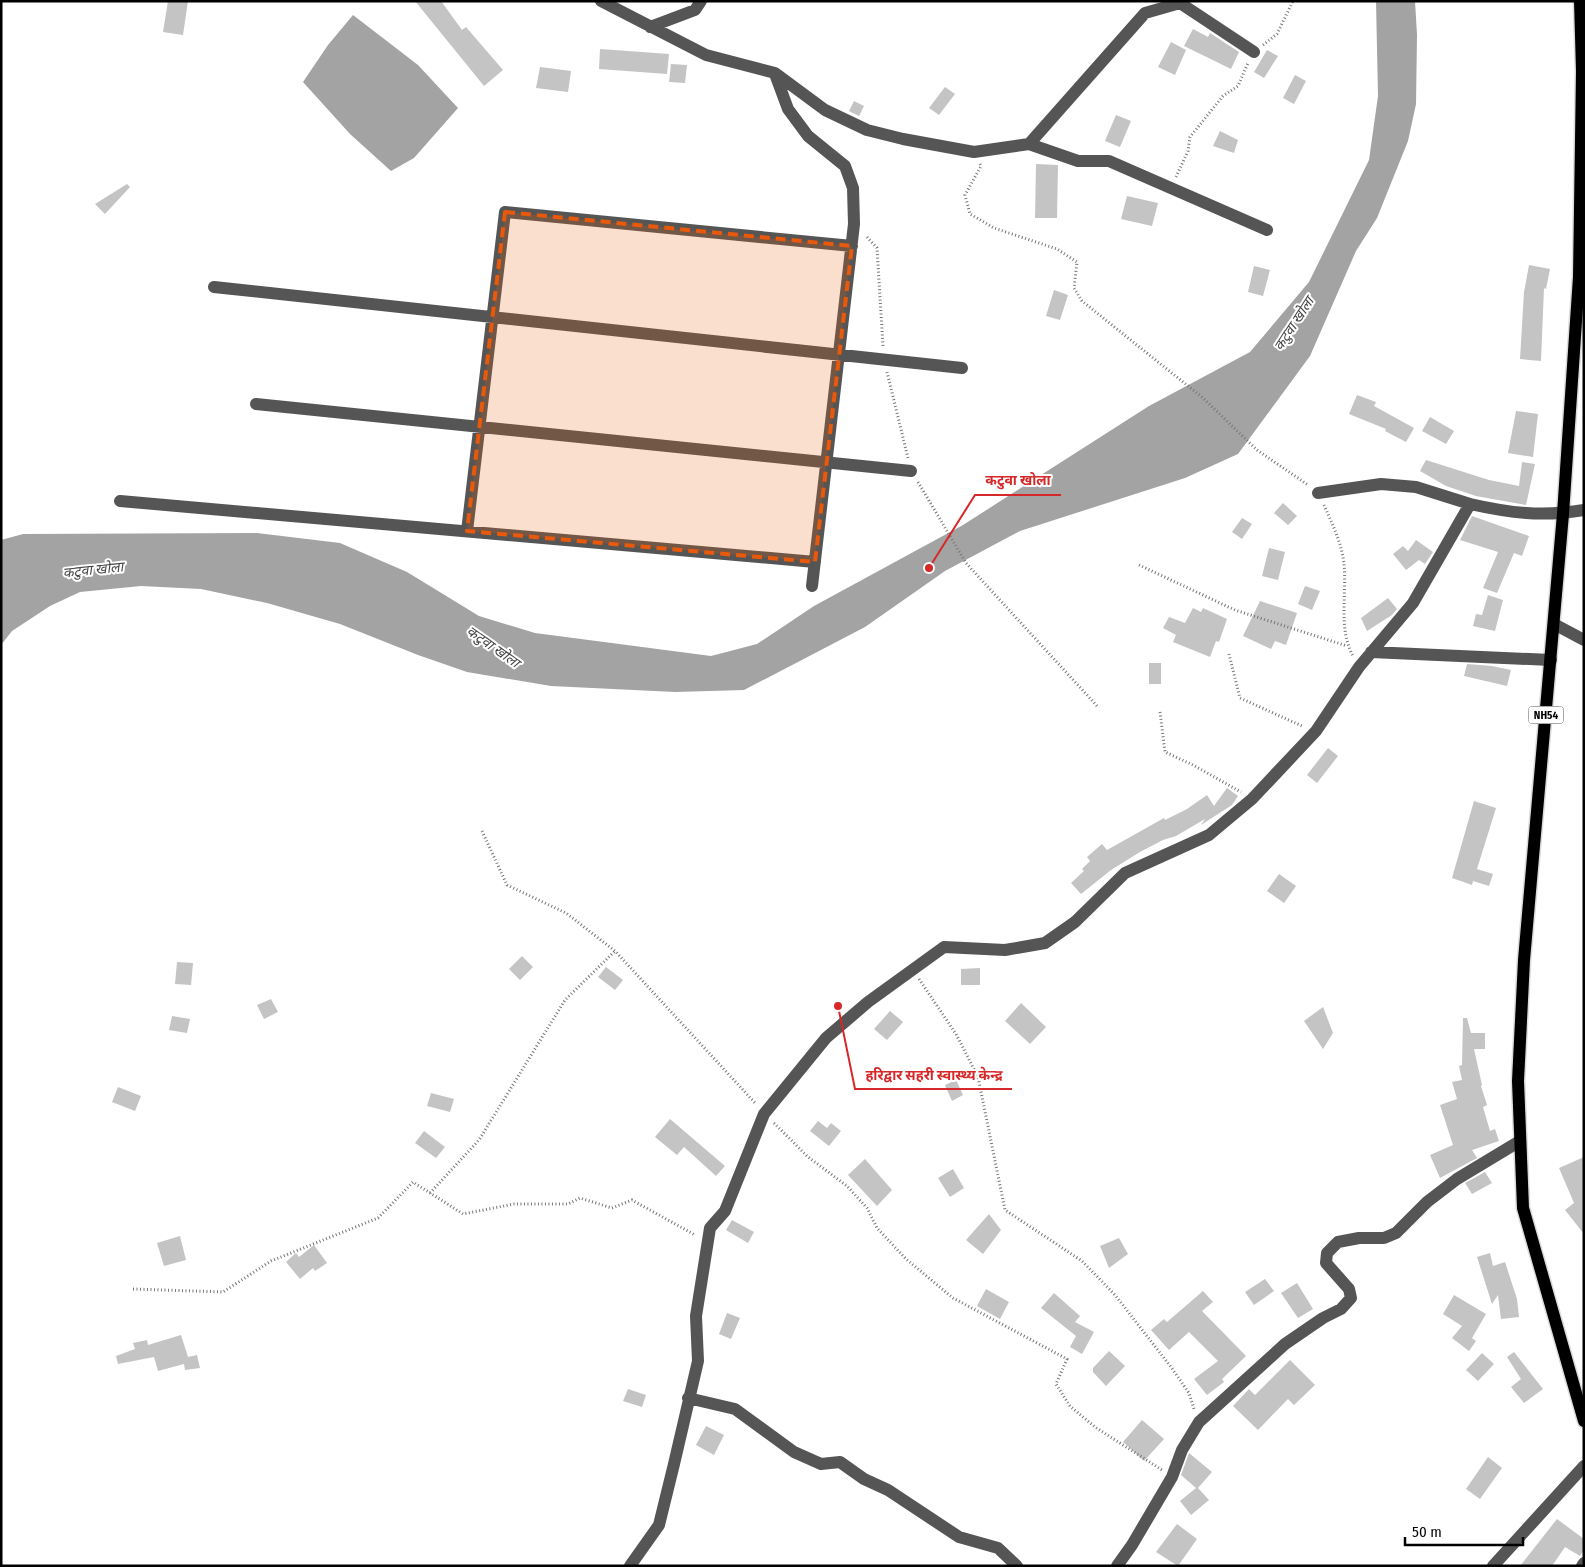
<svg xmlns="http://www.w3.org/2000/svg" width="1585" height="1567" viewBox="0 0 1585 1567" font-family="'Fira Sans Condensed','Noto Sans Devanagari',sans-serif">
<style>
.water{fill:#a3a3a3}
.building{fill:#c4c4c4}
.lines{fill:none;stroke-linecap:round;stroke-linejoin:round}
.major-casing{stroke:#dbdbdb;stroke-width:15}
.path{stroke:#777;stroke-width:3;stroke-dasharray:1 2.5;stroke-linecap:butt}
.minor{stroke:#555;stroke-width:12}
.major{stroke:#000;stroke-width:12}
.marked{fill:#e8590c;fill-opacity:0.2;stroke:#e8590c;stroke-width:4;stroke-dasharray:10 6;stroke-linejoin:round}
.labels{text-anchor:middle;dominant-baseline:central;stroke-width:4;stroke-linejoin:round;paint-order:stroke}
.shield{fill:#fff;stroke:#4c4c4c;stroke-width:1}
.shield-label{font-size:11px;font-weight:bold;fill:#000}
.water-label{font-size:14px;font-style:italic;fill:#444;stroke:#fff}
.leader{fill:none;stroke:#d62828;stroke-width:2}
.callout-dot{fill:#d62828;stroke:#fff;stroke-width:2}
.callout-label{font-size:14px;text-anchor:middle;font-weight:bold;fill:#d62828;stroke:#fff;stroke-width:4;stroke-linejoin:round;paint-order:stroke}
</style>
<rect width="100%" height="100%" fill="#fff"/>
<!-- water -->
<path class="water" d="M1376,1h39l2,34 -1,69 -8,37 -31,77 -21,33 -46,105 -72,98 -53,24 -165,53 -75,40 -80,56 -121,63 -69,2 -124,-6 -84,-14 -49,-17 -78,-31 -73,-21 -66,-14 -60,-3 -61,6 -30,14 -38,25 -11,14v-105l22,-6 234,-1 83,10 67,29 72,44 56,17 176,23 46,-12 57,-38 149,-81 186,-119 101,-54 59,-70 60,-122 9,-64z
M353,15l65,50 40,43 -44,50 -23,13 -41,-37 -47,-52 25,-37z"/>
<!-- building -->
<path class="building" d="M168,1h20l-5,34 -20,-3z
M415,1h26l21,29 4,-3 37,43 -19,16z
M1193,29l15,8 2,-4 29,19 -8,17 -47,-23z
M1171,42l15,8 -11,25 -17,-8z
M600,49l69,5 -2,20 -68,-5z
M1267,50l11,6 -14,22 -10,-6z
M671,64l16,1 -2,18 -16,-1z
M540,67l31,4 -3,21 -32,-4z
M1295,75l11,6 -12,23 -11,-6z
M945,87l10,7 -16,21 -10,-7z
M854,101l10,5 -5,10 -10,-5z
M1116,115l15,6 -11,26 -15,-6z
M1220,131l18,9 -4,13 -21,-7z
M1036,164l22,1 -1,53h-22z
M127,184l3,3 -25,27 -10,-10z
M1127,196l31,7 -6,23 -31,-7z
M1529,265l21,4 -4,20 -2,-1 -3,73 -21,-2 4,-67z
M1254,266l16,4 -7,26 -15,-4z
M1054,290l14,5 -8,25 -14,-4z
M1357,395l19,7 -2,4 40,22 -8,14 -21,-11 1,-2 -37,-15z
M1516,411l22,3 -5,43 -25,-4z
M1430,417l24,14 -8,13 -24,-13z
M1426,460l63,20 30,6 3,-24 13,2 -9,41 -50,-9 -30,-10 -26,-15z
M1283,503l14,13 -9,9 -14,-12z
M1472,516l57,20 -7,20 -8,-3 -17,40 -14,-5 15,-36 -38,-12z
M1242,518l10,6 -10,15 -10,-7z
M1416,540l17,12 -8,12 -6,-4 -13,10 -13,-16 10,-8 5,5z
M1269,548l16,4 -7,28 -16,-4z
M1305,586l15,5 -8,19 -14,-6z
M1488,595l15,5 -8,31 -22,-5 3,-12 6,1z
M1388,598l9,11 -5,6 -25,16 -6,-13z
M1260,601l37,12 -11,32 -11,-4 -4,8 -28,-13z
M1193,608l8,4 2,-4 24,11 -8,23 -3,-1 -6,16 -37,-15 3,-7 -13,-7 6,-11 16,6z
M1149,663h12v21h-12z
M1467,664l25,2 19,4 -4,16 -43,-10z
M1328,748l10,8 -21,27 -10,-8z
M1227,788l11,8 -6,9 -31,20 4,-6 -29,17 -13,4 -23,12 -29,18 -30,24 -10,-11 13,-12 -2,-2 8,-8 -3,-4 15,-13 5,6 57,-32 1,2 22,-11 20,-14 7,11z
M1474,801l22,7 -19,61 16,5 -4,12 -16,-5 -1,4 -20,-7z
M1279,874l17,12 -12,17 -17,-12z
M522,956l11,11 -13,13 -11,-11z
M177,962l16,1 -2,22 -16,-1z
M606,967l17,13 -8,10 -17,-13z
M980,968v17h-19v-16z
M271,999l7,13 -14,7 -7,-14z
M1021,1003l25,24 -16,17 -25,-23z
M1323,1007l10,26 -10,16 -19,-28z
M890,1011l13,11 -16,18 -13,-11z
M172,1016l18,3 -3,14 -18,-3z
M1463,1018h4l4,15h14v16h-11l8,36 -1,1 6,19 -4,2 7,24 5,-2 4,12 -27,9 5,8 -37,20 -10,-23 23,-10 -13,-40 17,-6 -5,-17 10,-2 -3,-14 3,-1z
M956,1080l7,15 -11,6 -7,-16z
M118,1087l23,9 -6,15 -23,-9z
M431,1093l23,6 -4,13 -23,-6z
M670,1119l55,47 -9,10 -32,-29 -7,8 -22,-18z
M818,1121l9,7 4,-5 10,8 -12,15 -19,-15z
M424,1131l21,16 -9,11 -21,-15z
M1584,1157v77l-19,-24 9,-7 -15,-35z
M865,1159l27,31 -15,16 -29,-31z
M953,1169l11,19 -14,9 -12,-19z
M1485,1172l7,11 -20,11 -7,-11z
M989,1214l12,16 -18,24 -17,-14z
M732,1220l22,12 -6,11 -22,-13z
M180,1236l6,24 -22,6 -7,-23z
M1119,1238l9,16 -19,14 -9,-22z
M314,1245l13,18 -12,8 -2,-3 -13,11 -14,-17 10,-9 3,4z
M1490,1253l3,13 12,-4 12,37 2,18 -18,2 -3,-24 -6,9 -15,-47z
M1265,1279l9,12 -20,14 -9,-13z
M1297,1283l16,26 -15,9 -17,-25z
M986,1289l23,13 -9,17 -23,-13z
M1203,1291l10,11 -11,9 44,45 -24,23 2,3 -17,13 -13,-16 24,-18 -29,-29 -20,18 -18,-20 13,-11 3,3z
M1054,1293l26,23 -5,6 19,10 -12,22 -12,-7 6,-11 -35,-28z
M1454,1295l32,19 -14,24 4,3 -7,10 -17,-13 10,-12 -19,-12z
M727,1313l13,5 -9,21 -12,-5z
M181,1335l7,22 9,-2 3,13 -15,2 -1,-6 -26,7 -4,-14 -36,7 -2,-8 19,-7 -2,-6 14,-3 1,5z
M1109,1351l16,15 -19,20 -13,-14v-4z
M1514,1352l29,37 -19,14 -13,-16 10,-8 -14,-22z
M1482,1353l12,11 -16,17 -12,-11z
M1290,1360l25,25 -21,20 -6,-6 -30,31 -25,-24 16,-17 6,6z
M628,1389l18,6 -4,12 -19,-6z
M1142,1420l22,19 -20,22 -21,-19z
M706,1426l18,9 -10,20 -18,-10z
M1189,1453l23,19 -14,16 11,12 -18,15 -11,-14 16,-13 -15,-13z
M1488,1457l14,11 -22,31 -14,-10z
M1557,1519l27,20v11l-4,6 -15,-9 -13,19h-32z
M1177,1524l20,15 -19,27 -22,-14z"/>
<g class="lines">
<!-- major casing -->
<g class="major-casing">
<path id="major" d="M1580,1l2,70 -3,206 -16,237 -39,446 -6,121 5,127 61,213"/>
</g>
<!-- path -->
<path class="path" d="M1263,45l14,-11 16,-33
M980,164l1,2 -16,29 5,19 24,14 63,21 20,13 -3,26 8,13 121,97 54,52 51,35
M1176,177l12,-26 2,-14 33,-41 15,-10 10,-23
M867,237l10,11 6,98
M887,372l21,86
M918,482l48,81 132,144
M1324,505c8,18 18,39 20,59 3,30 -6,65 9,92
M1139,565l96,45 112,36
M1229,654l11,44 62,28
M1160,712l5,40 28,13 48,27
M482,831l25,54 59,28 49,38 141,153
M919,979l37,55 22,43 27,133 77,51 33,34 56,72 18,26 5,16
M774,1123l34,34 39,29 20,22 10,20 29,31 47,39 114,61 -11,25 14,22 25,21 67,43
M430,1193l49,-53 86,-140 50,-49
M133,1289l90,3 48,-31 107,-43 35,-36 50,32 51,-10h54l12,-6 32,10 20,-8 63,35"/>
<!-- minor -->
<path class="minor" d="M601,1l105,54 69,18 50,37 42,20 36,9 71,13 55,-8 49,17h31l158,69
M650,27l45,-17 6,-9
M775,74l13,35 20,27 37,30 8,22 1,36 -42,362
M1029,144l116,-131 35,-10 74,49
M214,287l748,81
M256,404l655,67
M1318,493l63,-9 35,3 54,17
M120,501l695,61
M467,531l38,-319 347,34
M1554,624l30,16
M1371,652l180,8
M688,1398l47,11 59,43 27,12 19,-2 24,17 24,11 71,47 39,11 19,18
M630,1566l29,-41 15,-61 24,-103 -2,-45 14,-88 15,-17 39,-97 62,-76 42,-36 76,-55 61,3 40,-7 30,-21 50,-49 84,-38 43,-36 64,-68 43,-64 54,-64 57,-99c40,9 72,13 114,6
M1117,1566l15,-21 40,-68 10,-27 17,-28 86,-78 38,-26 18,-9 10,-11 -2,-9 -23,-26 1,-10 11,-11 21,-4h25l12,-5 31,-31 30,-23 63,-38
M1493,1566l91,-100
M1582,1566l2,-3"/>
<!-- major -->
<use href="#major" class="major"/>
</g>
<!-- marked area -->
<path class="marked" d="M505,212l347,34 -37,316 -348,-31z"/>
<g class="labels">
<!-- shield labels -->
<rect class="shield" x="1528.5" y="706.5" width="35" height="17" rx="4"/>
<g class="shield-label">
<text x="1546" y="715">NH54</text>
</g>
<!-- water labels -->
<g class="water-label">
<text transform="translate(1294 324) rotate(-57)">कटुवा खोला</text>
<text transform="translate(93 570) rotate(-6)">कटुवा खोला</text>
<text transform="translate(493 647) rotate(35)">कटुवा खोला</text>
</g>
</g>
<!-- callouts -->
<path class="leader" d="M929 568L975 495H1061M838 1006L855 1089H1012"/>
<g class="callout-dot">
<circle cx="929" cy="568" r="5"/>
<circle cx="838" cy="1006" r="5"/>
</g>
<g class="callout-label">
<text x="1018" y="485">कटुवा खोला</text>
<text x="934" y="1080">हरिद्वार सहरी स्वास्थ्य केन्द्र</text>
</g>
<!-- border -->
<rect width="1585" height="1567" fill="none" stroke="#000000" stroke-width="5"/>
<!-- scale -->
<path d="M1405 1537v8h118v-8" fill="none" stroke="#000000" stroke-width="2.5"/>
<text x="1412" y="1537" font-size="15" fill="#000000" stroke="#ffffff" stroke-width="4" paint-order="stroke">50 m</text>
</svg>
